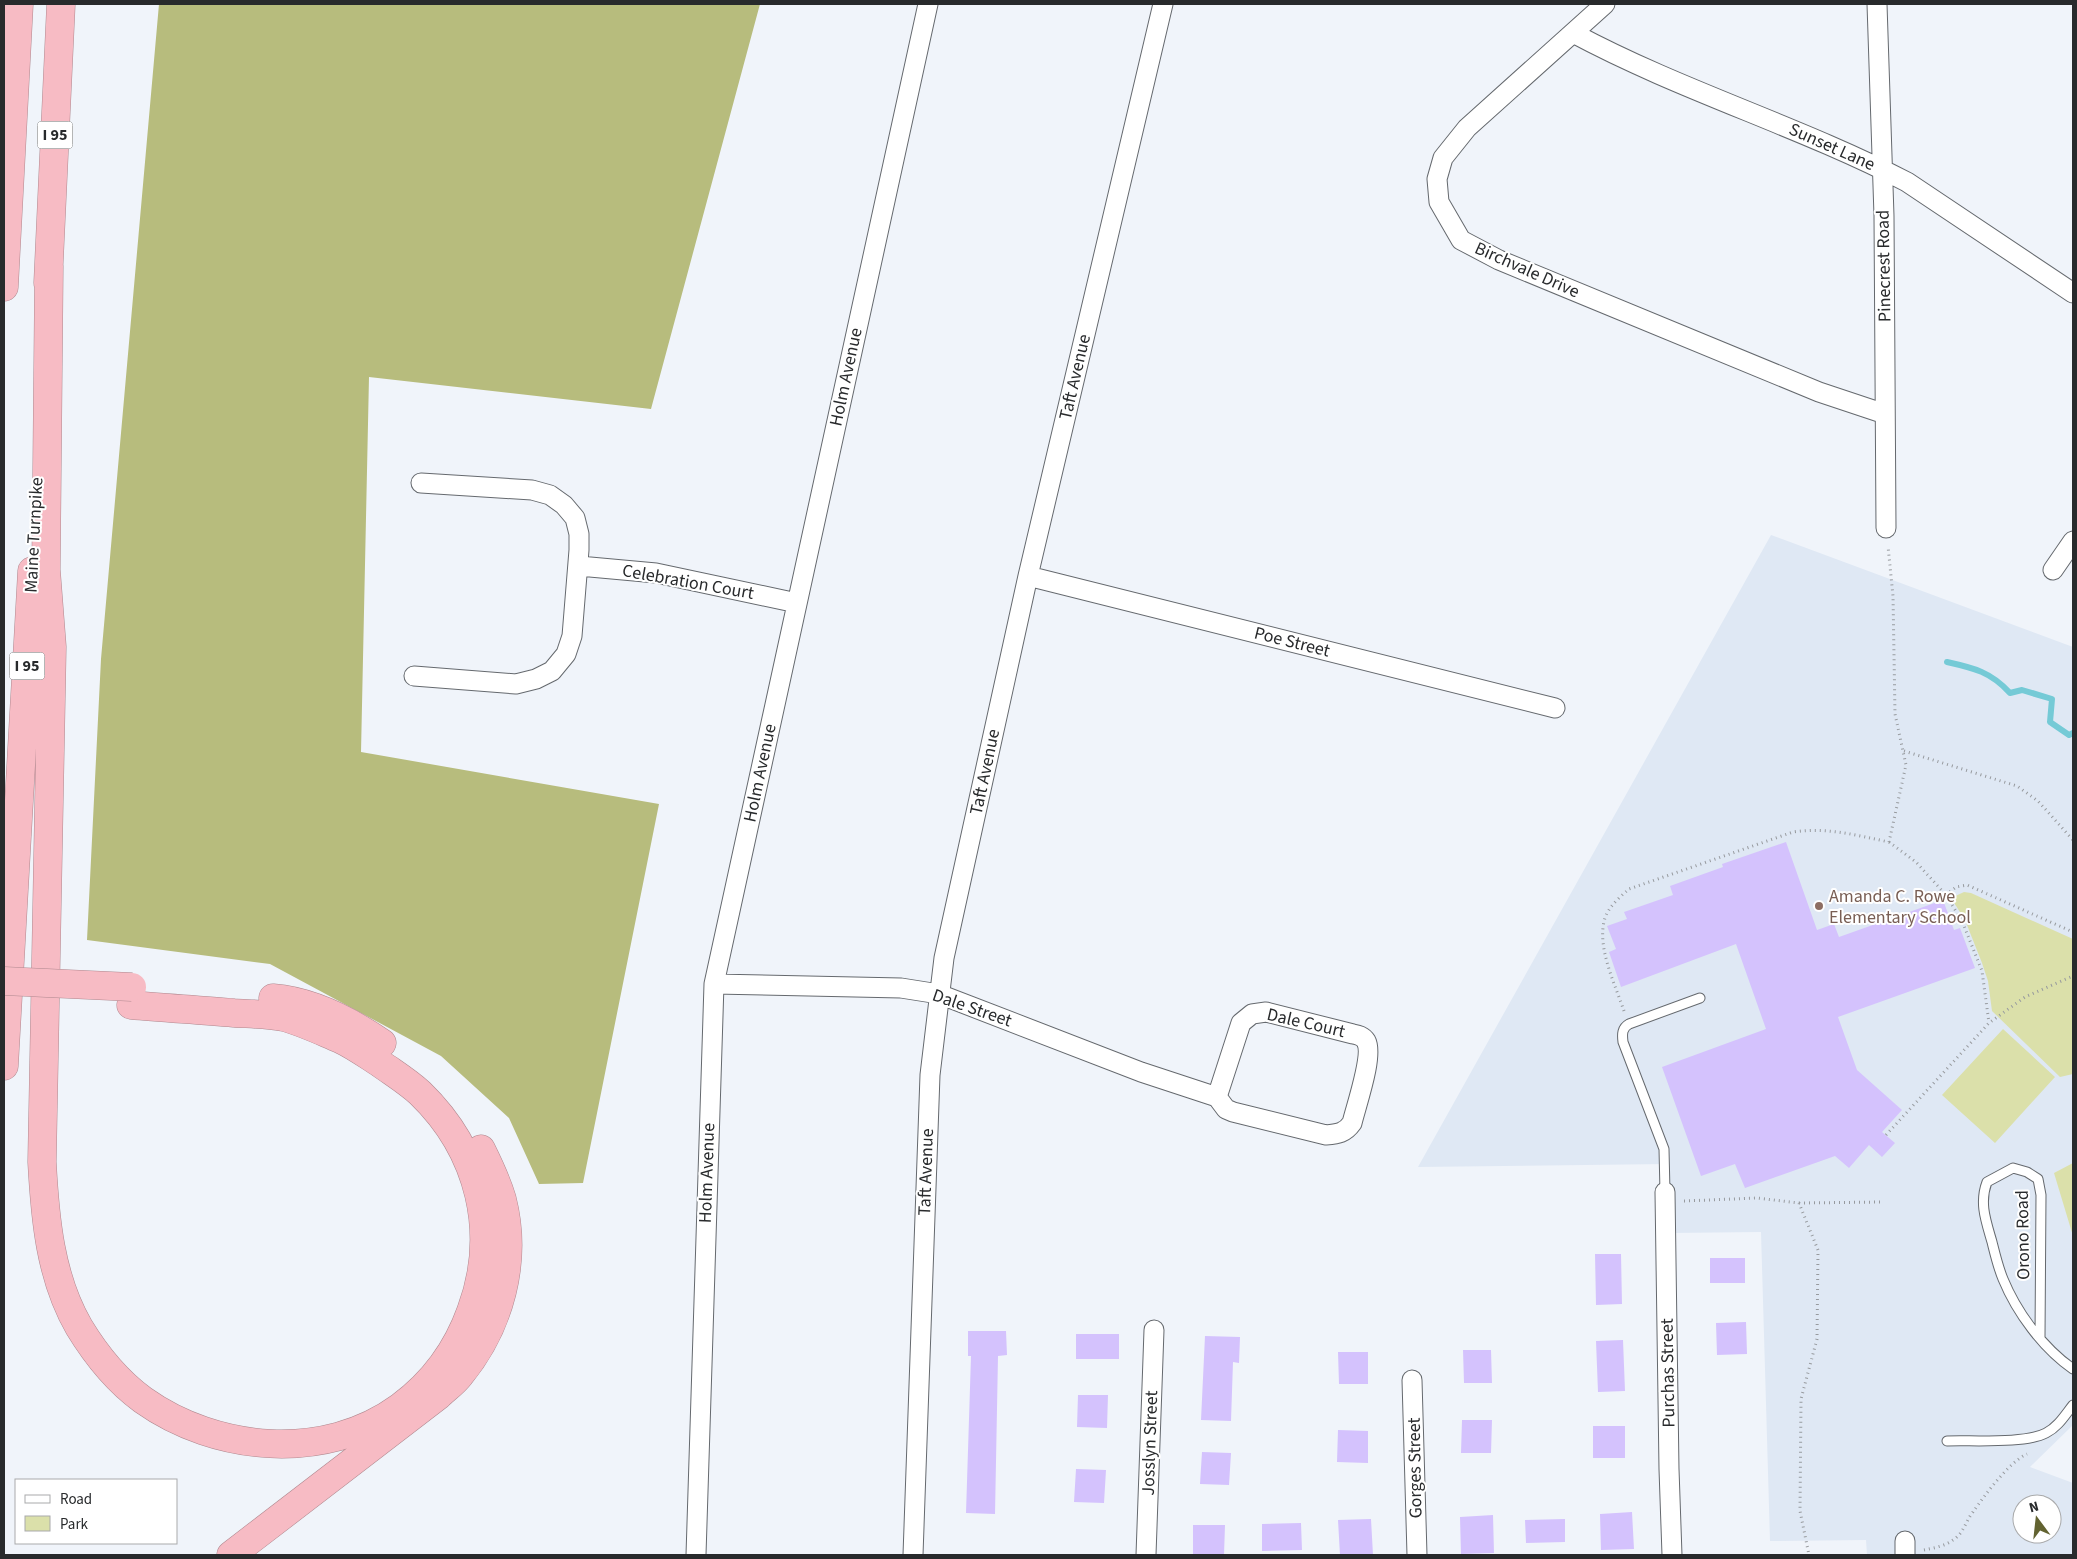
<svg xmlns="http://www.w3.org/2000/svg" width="2077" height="1559" viewBox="0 0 2077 1559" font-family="'Source Sans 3',sans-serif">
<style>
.built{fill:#dfe8f4;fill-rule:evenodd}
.green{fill:#dbe0aa}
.forest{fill:#b7bc7d}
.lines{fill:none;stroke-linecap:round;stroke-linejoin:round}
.stream{stroke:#75cad6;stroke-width:6}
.building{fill:#d4c2fd}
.lane-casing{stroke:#65696e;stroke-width:11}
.street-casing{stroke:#65696e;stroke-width:21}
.highway-casing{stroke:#af888f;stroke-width:29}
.path{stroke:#979a9e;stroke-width:3;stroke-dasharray:1 4;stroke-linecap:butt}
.lane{stroke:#fff;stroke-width:9}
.street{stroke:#fff;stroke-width:19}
.highway{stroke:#f7bbc4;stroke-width:28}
.highway-bridge-casing{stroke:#af888f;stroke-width:29;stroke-linecap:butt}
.highway-bridge{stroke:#f7bbc4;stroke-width:28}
.education-dot{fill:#8d6e63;stroke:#fff;stroke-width:2}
.labels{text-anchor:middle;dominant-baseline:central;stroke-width:4;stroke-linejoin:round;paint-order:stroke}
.shield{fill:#fff;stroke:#686a6b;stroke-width:1}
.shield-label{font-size:16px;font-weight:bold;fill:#282a2c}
.street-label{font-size:18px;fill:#282a2c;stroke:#fff}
.education-label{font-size:18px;fill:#785e54;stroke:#fff;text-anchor:start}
</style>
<rect width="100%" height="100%" fill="#f0f4fa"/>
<!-- built -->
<path class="built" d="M1771,535l302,112v778l-43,42 43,16v72h-206l-1,-15 -96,1 -9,-309 -91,1 -2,-69 -250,3zM2022,1504h30v30h-30z"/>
<!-- green -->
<path class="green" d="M1964,892l7,1 102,46v135l-13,3 -68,-66 -4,-30 -6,-18 -17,-43 -14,-22z
M2003,1029l52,48 -60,66 -53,-48z
M2073,1163v73l-19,-63z"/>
<!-- forest -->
<path class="forest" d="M159,4h601l-109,405 -282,-32 -8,375 298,52 -76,379 -44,1 -30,-66 -68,-62 -171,-92 -183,-24 14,-281z"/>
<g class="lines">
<!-- stream -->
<path class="stream" d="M1947,662c27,6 44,10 63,31l12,-3 30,9 -2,23 19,13 4,-2"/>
</g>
<!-- building -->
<path class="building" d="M1786,842l31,88 17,-6 5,13 104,-37 11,30 6,-2 15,40 -137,49 19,53 45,40 -20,22 13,11 -13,14 -13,-12 -20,23 -14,-12 -90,32 -10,-24 -34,12 -39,-109 104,-38 -30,-85 -115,43 -12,-35 7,-3 -9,-23 20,-7 -3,-7 49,-17 -3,-9 53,-19 -1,-3z
M1595,1254h26l1,50 -26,1z
M1710,1258h35v25h-35z
M1746,1322l1,32 -30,1 -1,-32z
M968,1331h38l1,24 -9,1 -3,158 -29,-1 5,-157h-3z
M1076,1334h43v25h-43z
M1205,1336l35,1 -1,26 -6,-1 -2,59 -30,-1z
M1623,1340l2,51 -27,1 -2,-51z
M1463,1350h28l1,33h-28z
M1338,1352h30v32h-29z
M1078,1395h30l-1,33 -30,-1z
M1462,1420h30l-1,33h-30z
M1593,1426h32v32h-32z
M1338,1430l30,1v32l-31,-1z
M1202,1452l29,1 -2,32 -29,-1z
M1076,1469l30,1 -2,33 -30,-1z
M1632,1512l2,37 -33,1 -1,-36z
M1493,1515l1,38 -33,1 -1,-37z
M1371,1519l2,36h-33l-2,-35z
M1565,1519v23l-39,1 -1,-23z
M1301,1523l1,27 -40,1v-27z
M1193,1525h32l-1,30h-31z"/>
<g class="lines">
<!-- lane casing -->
<g class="lane-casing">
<path id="lane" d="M1665,1192l-1,-43 -41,-107c-1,-8 -1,-14 6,-18l71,-26
M2040,1338l1,-143 -3,-16 -11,-7 -14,-4 -26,14c-8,21 -1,39 5,60 3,12 6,25 11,37 14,34 40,69 70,90
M1947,1441c25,-1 78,3 99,-8 12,-6 19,-18 27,-28"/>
</g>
<!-- street casing -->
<g class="street-casing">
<path id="street" d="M1605,4l-138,124 -24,30 -6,21 2,23 22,38 38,20 320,132 66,22
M1877,4l7,212 2,312
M1573,33c108,58 226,93 334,149l166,111
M579,566l77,7 141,30
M2053,570l20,-29
M1028,576l527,132
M414,676l102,8 20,-5 16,-8 14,-17 6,-18 7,-86v-16l-4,-16 -11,-13 -14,-10 -18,-5 -111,-7
M714,984l187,4 38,6 202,78 76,25
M1266,1012l87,22c5,1 10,2 13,7 8,14 -10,65 -14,82 -7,10 -14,11 -26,12l-93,-23 -7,-3 -9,-12 24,-74 11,-9z
M1665,1192l4,277 3,86
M1412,1380l5,175
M696,1555l18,-571 214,-980
M913,1555l17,-480 14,-117 84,-382 135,-572
M1146,1555l8,-225
M1905,1555v-14"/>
</g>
<!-- highway casing -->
<g class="highway-casing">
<path id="highway" d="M49,266l-3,304 6,77 -10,515c3,56 8,115 37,165 17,28 38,54 64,73 73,52 182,62 257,7 34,-25 57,-57 71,-96 29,-78 9,-160 -51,-218 -12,-11 -25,-19 -39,-29 -14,-9 -26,-18 -41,-25 -17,-7 -40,-18 -57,-22 -16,-3 -33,-3 -49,-4 -34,-3 -69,-5 -103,-8
M48,283l13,-279
M4,287l15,-283
M273,998c39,3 77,23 109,45
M4,1066l28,-495
M231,1555l207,-159c7,-7 16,-13 22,-21 40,-49 58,-114 42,-176 -5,-17 -13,-34 -21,-50"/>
</g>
<!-- path -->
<path class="path" d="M1904,751l113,35 21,15 35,39
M1889,842l27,20 30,33 16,26 20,50 7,52
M1946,895l10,-8 11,-2 106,47
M1624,1011c-9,-27 -28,-65 -19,-93 4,-12 15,-21 24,-29l164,-57c34,-5 62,3 96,10l17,-77 -11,-51 -2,-118 -5,-50
M1886,1135l103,-112 36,-26 48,-21
M1684,1201l73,-3 42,5 19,47 -1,89 -16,60 -1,112 9,44
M1799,1203l85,-1
M1924,1550c10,-2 21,-4 29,-10 11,-7 12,-18 20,-28 12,-17 36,-50 54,-58"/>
<!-- lane -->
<use href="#lane" class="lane"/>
<!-- street -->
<use href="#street" class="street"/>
<!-- highway -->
<use href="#highway" class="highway"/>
<!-- highway-bridge casing -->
<g class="highway-bridge-casing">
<path id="highway-bridge" d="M4,981l128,6"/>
</g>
<!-- highway-bridge -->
<use href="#highway-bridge" class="highway-bridge"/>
</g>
<!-- markers -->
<circle class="education-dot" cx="1819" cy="906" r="5"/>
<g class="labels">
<!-- shield labels -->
<g class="shield">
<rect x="37.5" y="121.5" width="35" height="27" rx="4"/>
<rect x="9.5" y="652.5" width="35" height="27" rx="4"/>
</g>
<g class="shield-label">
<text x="55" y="135">I 95</text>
<text x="27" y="666">I 95</text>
</g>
<!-- street labels -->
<g class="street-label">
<text transform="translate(1832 147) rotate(24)">Sunset Lane</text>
<text transform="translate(1884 266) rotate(-91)">Pinecrest Road</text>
<text transform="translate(1527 270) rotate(24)">Birchvale Drive</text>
<text transform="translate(846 377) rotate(-78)">Holm Avenue</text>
<text transform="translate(1075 377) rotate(-77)">Taft Avenue</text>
<text transform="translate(34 535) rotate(-87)">Maine Turnpike</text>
<text transform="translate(688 582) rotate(10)">Celebration Court</text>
<text transform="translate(1292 642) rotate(14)">Poe Street</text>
<text transform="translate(985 772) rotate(-78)">Taft Avenue</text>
<text transform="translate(760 773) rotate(-78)">Holm Avenue</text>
<text transform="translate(972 1008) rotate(19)">Dale Street</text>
<text transform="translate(1306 1023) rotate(13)">Dale Court</text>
<text transform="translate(926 1172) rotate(-88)">Taft Avenue</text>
<text transform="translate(707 1173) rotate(-88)">Holm Avenue</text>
<text transform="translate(2023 1235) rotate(-91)">Orono Road</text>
<text transform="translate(1668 1373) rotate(-91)">Purchas Street</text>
<text transform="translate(1150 1443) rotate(-88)">Josslyn Street</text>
<text transform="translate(1415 1468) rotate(-91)">Gorges Street</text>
</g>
<!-- education labels -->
<g class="education-label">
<text x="1829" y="896">Amanda C. Rowe<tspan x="1829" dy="21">Elementary School</tspan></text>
</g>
</g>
<!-- border -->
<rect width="2077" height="1559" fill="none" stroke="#282a2c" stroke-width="10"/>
<!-- legend -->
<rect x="15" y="1479" width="162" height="65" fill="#ffffff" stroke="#a9aaab"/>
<rect x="25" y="1495" width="25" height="8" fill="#ffffff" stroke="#a9aaab"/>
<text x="60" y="1504" font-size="15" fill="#282a2c">Road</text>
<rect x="25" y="1516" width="25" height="15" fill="#dbe0aa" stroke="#a9aaab"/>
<text x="60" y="1529" font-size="15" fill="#282a2c">Park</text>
<!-- north arrow -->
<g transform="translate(2037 1519) rotate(345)"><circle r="24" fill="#ffffff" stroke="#a9aaab"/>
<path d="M0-4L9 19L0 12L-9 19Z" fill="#626331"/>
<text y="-8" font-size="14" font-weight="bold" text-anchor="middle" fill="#282a2c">N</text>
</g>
</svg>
